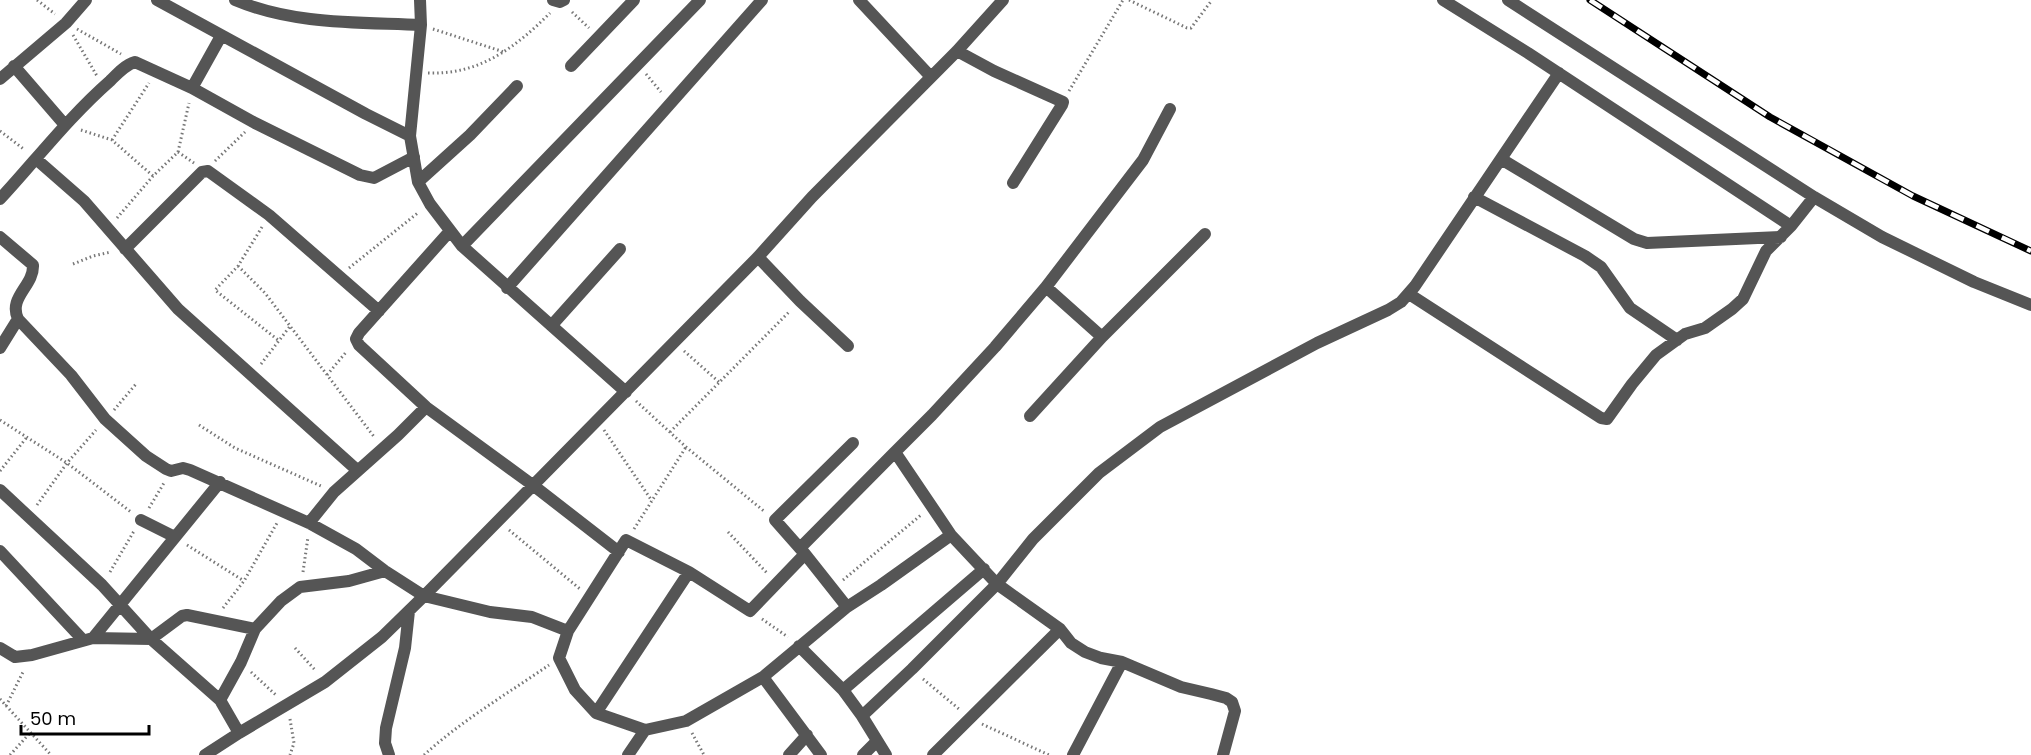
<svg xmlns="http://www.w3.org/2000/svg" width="2031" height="755" viewBox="0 0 2031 755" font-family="Poppins,sans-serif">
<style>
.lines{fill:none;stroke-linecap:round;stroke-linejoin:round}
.path{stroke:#777;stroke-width:3;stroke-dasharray:1.5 3;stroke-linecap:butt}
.minor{stroke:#555;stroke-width:12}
.rail-casing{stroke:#000;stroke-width:7}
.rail{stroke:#fff;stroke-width:4.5;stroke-dasharray:14;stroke-linecap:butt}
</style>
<rect width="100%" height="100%" fill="#fff"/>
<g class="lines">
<!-- path -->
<path class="path" d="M37,0l18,14
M1129,0l58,28h4l21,-28
M572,12l17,16
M77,29l44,25
M433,29l71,23
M73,35l24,41
M428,73c51,2 87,-25 122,-60
M646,74l15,18
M1069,91l54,-91
M81,130l31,10 41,36
M0,131l25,19
M112,140l37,-57
M178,152l16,11
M215,161l30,-29
M117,218l36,-42 25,-24 11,-49
M262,227l-24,39 -23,24 63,50
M73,264l20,-8 18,-4
M238,266l27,27 110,145
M349,268l70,-56
M684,351l35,31
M261,364l30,-39
M327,375l20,-24
M636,401l50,46 79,65
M114,410l22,-26
M0,420l67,43 64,49
M199,425l36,23 86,38
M604,430l48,71
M670,432l120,-121
M0,471l27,-34
M37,505l30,-42 29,-33
M149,508l15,-25
M634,529l52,-82
M509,530l71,59
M728,532l39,41
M187,545l57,36
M110,572l24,-41
M303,572l5,-35
M843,580l78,-65
M223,608l21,-27 33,-58
M762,619l26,18
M295,648l21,23
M251,672l26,24
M923,679l36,30
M0,699l51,56
M6,706l18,-36
M290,719l4,24 -4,12
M982,724l67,31
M692,733l12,22
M10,755l19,-21
M424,755c37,-34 83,-61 125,-90"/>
<!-- minor -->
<path class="minor" d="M157,0l209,114 44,22
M235,0c59,25 124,22 186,25
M420,0l1,25 -11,111 8,46 12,22 32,42 164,146
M553,0l7,2 4,-2
M859,0l72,77
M1443,0l85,53 263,173
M1508,0l306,197 68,40 92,45 57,23
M957,51l37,20 69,31 -1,3 -49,78
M14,66l51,59
M571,66l63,-66
M0,79l66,-56 20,-23
M192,88l29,-52
M1170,109l-27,51 -97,127 -51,60 -63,68 -37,37 56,83 46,49 63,45 11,14 14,9 16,6 21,4 59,25 30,7 15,4 6,4 3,9 -12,44
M36,159l48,42 94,108 179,161
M1501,159l133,80 13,4 134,-6
M418,182l52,-47 47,-49
M1474,197l111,59 16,11 29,41 47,32
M0,199c36,-39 69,-82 110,-118 7,-7 15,-16 25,-19l57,26 63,35 105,52 14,3 40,-21
M450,231l-91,102 -3,6 3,6 67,62 108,79 85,66
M0,237l33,28c1,21 -25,32 -15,54l53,56 34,44 41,37 20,13 5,2 12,-3 7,2 119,53 47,26 29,22 39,25 66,16 42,5 36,14
M462,246l238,-246
M125,249l77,-77 6,-1 61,44 110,96
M758,257l42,44 48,45
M1046,287l56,50
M507,288l255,-288
M1409,294l192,124 6,1 25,-35 24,-29 29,-21 20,-6 27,-19 11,-10 23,-48 25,-25 23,-29
M552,325l68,-76
M0,348l18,-29
M1030,416l72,-79 103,-103
M0,490l102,95 49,54 69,61 19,33
M141,520l34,17
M309,523l25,-31 64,-57 28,-28
M800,548l95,-96
M0,551l83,89
M805,554l-55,57 -61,-39 -63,-32 -58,91 -9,27 16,32 21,23 49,17 41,-9 77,-44 84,-70 34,-22 70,-50
M847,607l-42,-53 -30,-34 78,-77
M93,638l127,-156
M799,646l44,44 19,26 24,39
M0,648l15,9 17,-2 61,-17 58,1 31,-23 5,-1 68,14
M763,677l58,78
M843,690l141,-121
M220,700l21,-38 14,-33 26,-28 19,-14 49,-6 36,-10
M596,713l93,-141
M862,716l50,-47 85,-85 36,-45 66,-66 61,-46 157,-84 71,-33 13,-8 14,-16 144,-213
M205,755l34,-22 86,-51 57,-45 42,-41 334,-339 54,-60 145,-146 46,-51
M389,755l-4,-12 1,-15 19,-80 4,-37
M628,755l17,-25
M789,755l18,-20
M863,755l14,-14
M933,755l127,-126
M1073,755l49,-93"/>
<!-- rail casing -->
<g class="rail-casing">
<path id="rail" d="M1590,0l180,117 143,79 118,55"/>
</g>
<!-- rail -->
<use href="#rail" class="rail"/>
</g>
<!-- scale -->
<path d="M21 725v9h128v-9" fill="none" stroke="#000000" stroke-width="3"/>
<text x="30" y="725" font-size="18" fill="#000000" stroke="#ffffff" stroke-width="4.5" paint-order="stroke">50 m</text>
</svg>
